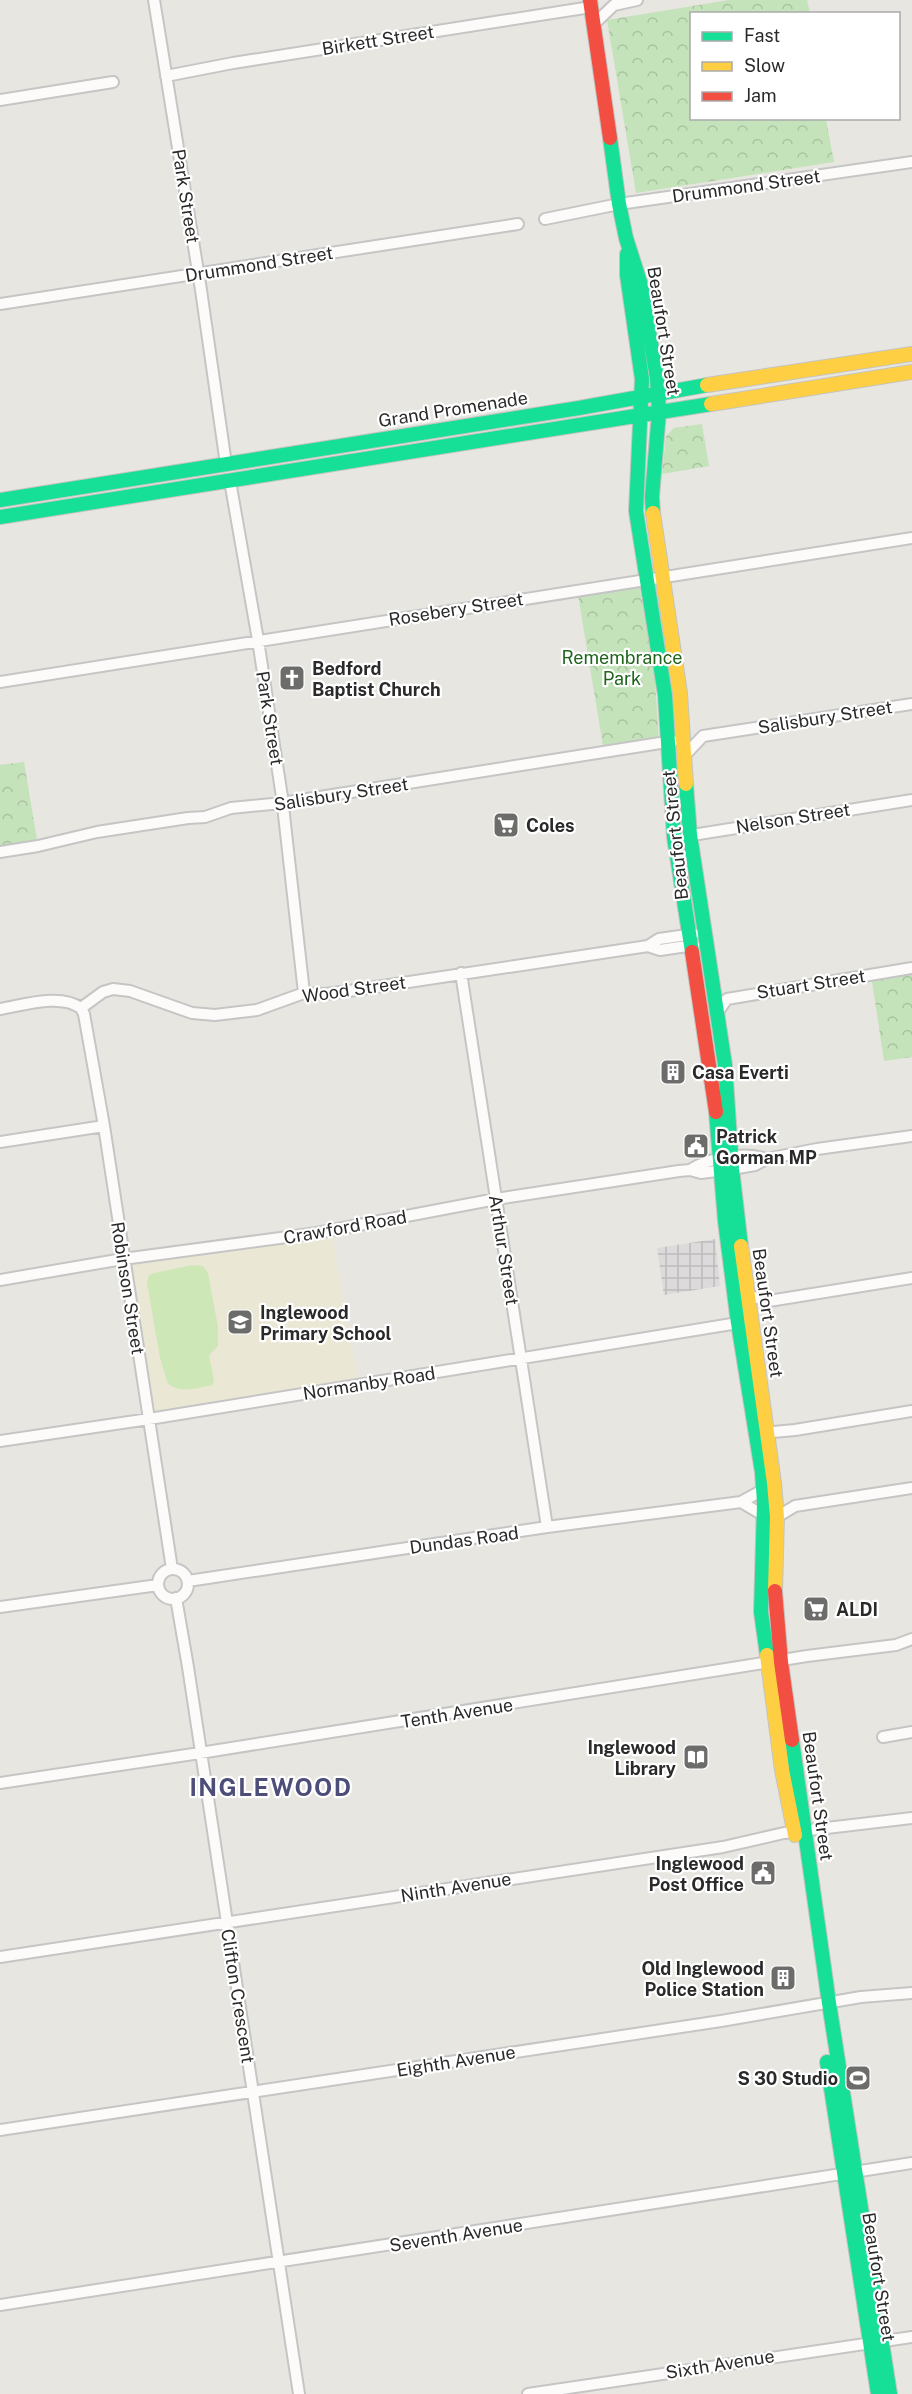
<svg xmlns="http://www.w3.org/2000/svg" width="912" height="2394" viewBox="0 0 912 2394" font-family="'Public Sans',sans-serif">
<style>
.industrial{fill:url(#industrial-grid)}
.education{fill:#ebe7d5}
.park{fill:url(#park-crowns)}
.pitch{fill:#cee7b7}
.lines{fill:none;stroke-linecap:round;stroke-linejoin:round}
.street-casing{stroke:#c6c5c5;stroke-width:14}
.fast-casing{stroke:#c4c4c1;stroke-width:16}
.slow-casing{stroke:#c4c4c1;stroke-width:16}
.jam-casing{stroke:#c4c4c1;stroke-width:16}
.street{stroke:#fcfbfa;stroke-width:10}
.fast{stroke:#16e098;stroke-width:14}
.slow{stroke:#ffcf43;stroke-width:14}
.jam{stroke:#f24e42;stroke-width:14}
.labels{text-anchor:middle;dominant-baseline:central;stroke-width:4.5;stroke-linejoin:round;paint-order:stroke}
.street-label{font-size:18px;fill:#2a2a2a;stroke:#fff}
.park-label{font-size:18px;fill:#20651c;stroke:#fff}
.poi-label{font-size:18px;font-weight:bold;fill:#2a2a2a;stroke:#fff;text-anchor:start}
.district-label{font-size:24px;font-weight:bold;letter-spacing:1.5px;fill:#4c4d79;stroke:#fff}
</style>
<defs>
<pattern id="industrial-grid" width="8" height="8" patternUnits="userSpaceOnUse" patternTransform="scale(1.5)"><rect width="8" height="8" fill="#dddadb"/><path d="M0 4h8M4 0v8" fill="none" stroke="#bebbbc"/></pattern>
<pattern id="park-crowns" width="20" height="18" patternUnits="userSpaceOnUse" patternTransform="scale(1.5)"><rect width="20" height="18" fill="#c4e3ba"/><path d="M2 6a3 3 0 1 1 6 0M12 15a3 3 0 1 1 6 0" fill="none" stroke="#a9c3a0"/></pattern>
</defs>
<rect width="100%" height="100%" fill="#e8e6e0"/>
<!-- industrial -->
<path class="industrial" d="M715,1239l5,47 -56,9 -7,-47z"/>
<!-- education -->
<path class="education" d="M331,1230l28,154 -210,32 -26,-157z"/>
<!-- park -->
<path class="park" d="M729,0h78l3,13 -118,1v104l134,1 8,43 -198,31 -29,-173z
M702,424l7,42 -47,8 4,-38 8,-8z
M638,580l16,85 5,78 -55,9 -27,-163z
M24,762l14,84 -38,6v-87z
M912,968v89l-28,4 -13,-86z"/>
<!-- pitch -->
<path class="pitch" d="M192,1265l11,1 5,7 10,54v19l-9,9 5,26 -2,4c-16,3 -30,9 -44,-1l-8,-26 -13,-75 2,-8 5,-2z"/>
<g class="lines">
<!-- street casing -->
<g class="street-casing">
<path id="street" d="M154,0l47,290 25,174
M594,24l20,-19 23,-5
M166,76l67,-13 358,-56
M0,100l113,-18
M545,219l74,-15 293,-42
M0,304l518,-80
M230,481l28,159 24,157 22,196
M0,682l912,-144
M685,755l18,-19 209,-32
M686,836l226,-36
M0,852l38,-6 59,-14 91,-14 17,-1 26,-9 51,-5 391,-62
M648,946l12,4 34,-5
M461,973l86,554
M81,1008l22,-16 10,-3 17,2 62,22 23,2 42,-5 47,-17 21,1 24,-3 299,-45 11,-7 35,-5
M81,1008l3,6 20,112 68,443
M0,1009c24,-4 60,-16 81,-1
M717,1013l10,-14 185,-31
M0,1142l104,-16
M690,1170c18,-12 55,-19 76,-11
M0,1280l123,-21 194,-26 179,-34 183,-28 11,-1 11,3 31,-4 23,-4 11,-6 51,-10 95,-13
M746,1295l23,6 143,-23
M761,1433l34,-3 117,-19
M0,1441l149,-22 589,-96
M741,1502l22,13
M777,1517l18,-11 117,-18
M158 1584a15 15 0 1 1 30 0a15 15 0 1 1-30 0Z
M188,1581l359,-54 194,-25 22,-12
M176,1598l12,69 111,727
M0,1607l158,-22
M883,1737l29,-5
M0,1783l200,-30 607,-97 89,-11 16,-6
M0,1957l723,-110 61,-14 128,-15
M0,2130l721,-109 140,-24 51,-4
M0,2305l912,-142
M528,2394l384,-57"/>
</g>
<!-- fast casing -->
<g class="fast-casing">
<path id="fast" d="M610,138l9,66 7,34 15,47 16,93 2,34 -7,85 1,16
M627,254v21l15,104 -6,132 29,184 9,142 18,115
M0,500l579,-92 128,-23
M0,517l711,-113
M686,784l4,51 35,230 7,104 9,77
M716,1112l9,109 13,102 24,149 2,31 -3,109 6,43
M792,1740l37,263 61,391
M827,2062l51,332"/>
</g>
<!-- slow casing -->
<g class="slow-casing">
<path id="slow" d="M707,385l205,-31
M711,404l201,-32
M653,513l27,180 6,91
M741,1246l33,237 3,34 -2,74
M767,1655l15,115 13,65"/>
</g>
<!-- jam casing -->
<g class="jam-casing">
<path id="jam" d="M590,0l20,138
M692,952l24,160
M775,1591l6,71 11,78"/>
</g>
<!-- street -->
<use href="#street" class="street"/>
<!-- fast -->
<use href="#fast" class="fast"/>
<!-- slow -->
<use href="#slow" class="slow"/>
<!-- jam -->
<use href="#jam" class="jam"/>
</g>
<!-- icons -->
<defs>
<g id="church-square" transform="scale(1.35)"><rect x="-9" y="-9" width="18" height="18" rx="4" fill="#6c6c6a" stroke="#fff"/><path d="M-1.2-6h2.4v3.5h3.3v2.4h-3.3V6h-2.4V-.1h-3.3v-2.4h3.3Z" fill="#fff"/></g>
<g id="supermarket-square" transform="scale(1.35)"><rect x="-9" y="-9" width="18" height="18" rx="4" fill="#6c6c6a" stroke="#fff"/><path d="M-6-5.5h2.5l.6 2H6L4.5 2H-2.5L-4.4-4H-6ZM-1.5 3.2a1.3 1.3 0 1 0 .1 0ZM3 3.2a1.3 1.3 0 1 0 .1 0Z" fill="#fff"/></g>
<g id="building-square" transform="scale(1.35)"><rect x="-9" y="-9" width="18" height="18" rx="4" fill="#6c6c6a" stroke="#fff"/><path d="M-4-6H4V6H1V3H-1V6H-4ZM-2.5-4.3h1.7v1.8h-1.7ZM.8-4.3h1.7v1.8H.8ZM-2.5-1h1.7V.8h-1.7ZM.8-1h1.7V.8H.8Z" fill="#fff"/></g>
<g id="civic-square" transform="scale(1.35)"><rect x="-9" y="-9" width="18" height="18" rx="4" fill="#6c6c6a" stroke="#fff"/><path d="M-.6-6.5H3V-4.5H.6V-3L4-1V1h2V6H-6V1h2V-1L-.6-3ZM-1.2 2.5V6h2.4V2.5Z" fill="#fff"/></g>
<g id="school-square" transform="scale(1.35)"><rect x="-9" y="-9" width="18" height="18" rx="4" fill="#6c6c6a" stroke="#fff"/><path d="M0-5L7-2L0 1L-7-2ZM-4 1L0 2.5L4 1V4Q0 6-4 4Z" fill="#fff"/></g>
<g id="library-square" transform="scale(1.35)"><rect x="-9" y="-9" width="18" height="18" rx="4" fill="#6c6c6a" stroke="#fff"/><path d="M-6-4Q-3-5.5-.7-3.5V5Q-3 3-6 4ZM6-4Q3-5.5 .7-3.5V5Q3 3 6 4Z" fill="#fff"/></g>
<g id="stadium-square" transform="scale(1.35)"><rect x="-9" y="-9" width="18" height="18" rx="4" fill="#6c6c6a" stroke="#fff"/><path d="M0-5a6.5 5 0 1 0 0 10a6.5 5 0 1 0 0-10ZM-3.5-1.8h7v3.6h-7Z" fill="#fff"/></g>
</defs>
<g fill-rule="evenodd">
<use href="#church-square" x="292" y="678"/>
<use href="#supermarket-square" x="506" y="825"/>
<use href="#building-square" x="673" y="1072"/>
<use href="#civic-square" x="696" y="1146"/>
<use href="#school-square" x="240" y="1322"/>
<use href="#supermarket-square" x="816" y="1609"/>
<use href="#library-square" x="696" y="1757"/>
<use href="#civic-square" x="763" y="1873"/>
<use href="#building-square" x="783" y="1978"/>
<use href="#stadium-square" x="858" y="2078"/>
</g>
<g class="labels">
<!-- street labels -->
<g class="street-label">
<text transform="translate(378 40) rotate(-9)">Birkett Street</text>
<text transform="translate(746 186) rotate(-8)">Drummond Street</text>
<text transform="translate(186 196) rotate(81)">Park Street</text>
<text transform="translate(259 264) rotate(-9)">Drummond Street</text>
<text transform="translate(664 331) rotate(81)">Beaufort Street</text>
<text transform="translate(453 409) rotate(-9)">Grand Promenade</text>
<text transform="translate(456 609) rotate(-9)">Rosebery Street</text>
<text transform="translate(825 717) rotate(-9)">Salisbury Street</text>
<text transform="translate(270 718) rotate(81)">Park Street</text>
<text transform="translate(341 794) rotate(-9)">Salisbury Street</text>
<text transform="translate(793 818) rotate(-9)">Nelson Street</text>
<text transform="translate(675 835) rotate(-96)">Beaufort Street</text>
<text transform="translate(811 984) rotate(-9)">Stuart Street</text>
<text transform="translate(354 989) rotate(-8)">Wood Street</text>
<text transform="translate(345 1227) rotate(-10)">Crawford Road</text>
<text transform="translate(504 1250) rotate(81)">Arthur Street</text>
<text transform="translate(128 1288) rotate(81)">Robinson Street</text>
<text transform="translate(768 1313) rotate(82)">Beaufort Street</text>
<text transform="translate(369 1383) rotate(-9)">Normanby Road</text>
<text transform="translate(464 1540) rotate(-8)">Dundas Road</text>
<text transform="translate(457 1713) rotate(-9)">Tenth Avenue</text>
<text transform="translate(818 1796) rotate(82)">Beaufort Street</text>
<text transform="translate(456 1887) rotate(-9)">Ninth Avenue</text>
<text transform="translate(238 1996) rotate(81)">Clifton Crescent</text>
<text transform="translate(456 2061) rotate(-9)">Eighth Avenue</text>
<text transform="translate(456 2235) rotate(-9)">Seventh Avenue</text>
<text transform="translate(879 2277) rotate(81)">Beaufort Street</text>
<text transform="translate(720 2364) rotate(-9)">Sixth Avenue</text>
</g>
<!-- park labels -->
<g class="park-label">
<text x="622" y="657">Remembrance<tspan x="622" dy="21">Park</tspan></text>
</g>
<!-- poi labels -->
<g class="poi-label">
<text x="312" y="668">Bedford<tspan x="312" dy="21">Baptist Church</tspan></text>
<text x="526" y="825">Coles</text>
<text x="692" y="1072">Casa Everti</text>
<text x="716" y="1136">Patrick<tspan x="716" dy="21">Gorman MP</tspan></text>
<text x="260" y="1312">Inglewood<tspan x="260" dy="21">Primary School</tspan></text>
<text x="836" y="1609">ALDI</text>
<text x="676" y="1747" text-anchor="end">Inglewood<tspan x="676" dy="21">Library</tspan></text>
<text x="744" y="1863" text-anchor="end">Inglewood<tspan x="744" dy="21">Post Office</tspan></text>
<text x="764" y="1968" text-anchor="end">Old Inglewood<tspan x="764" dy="21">Police Station</tspan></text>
<text x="838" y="2078" text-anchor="end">S 30 Studio</text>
</g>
<!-- district labels -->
<g class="district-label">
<text x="271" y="1787">INGLEWOOD</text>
</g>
</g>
<!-- legend -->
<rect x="690" y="12" width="210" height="108" fill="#ffffff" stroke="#aaaaaa" stroke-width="1.5"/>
<rect x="702" y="32" width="30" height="9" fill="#16e098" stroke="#aaaaaa" stroke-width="1.5"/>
<text x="744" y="42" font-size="18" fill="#2a2a2a">Fast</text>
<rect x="702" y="62" width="30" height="9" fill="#ffcf43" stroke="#aaaaaa" stroke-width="1.5"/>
<text x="744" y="72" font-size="18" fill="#2a2a2a">Slow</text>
<rect x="702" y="92" width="30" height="9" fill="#f24e42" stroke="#aaaaaa" stroke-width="1.5"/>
<text x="744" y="102" font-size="18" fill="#2a2a2a">Jam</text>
</svg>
